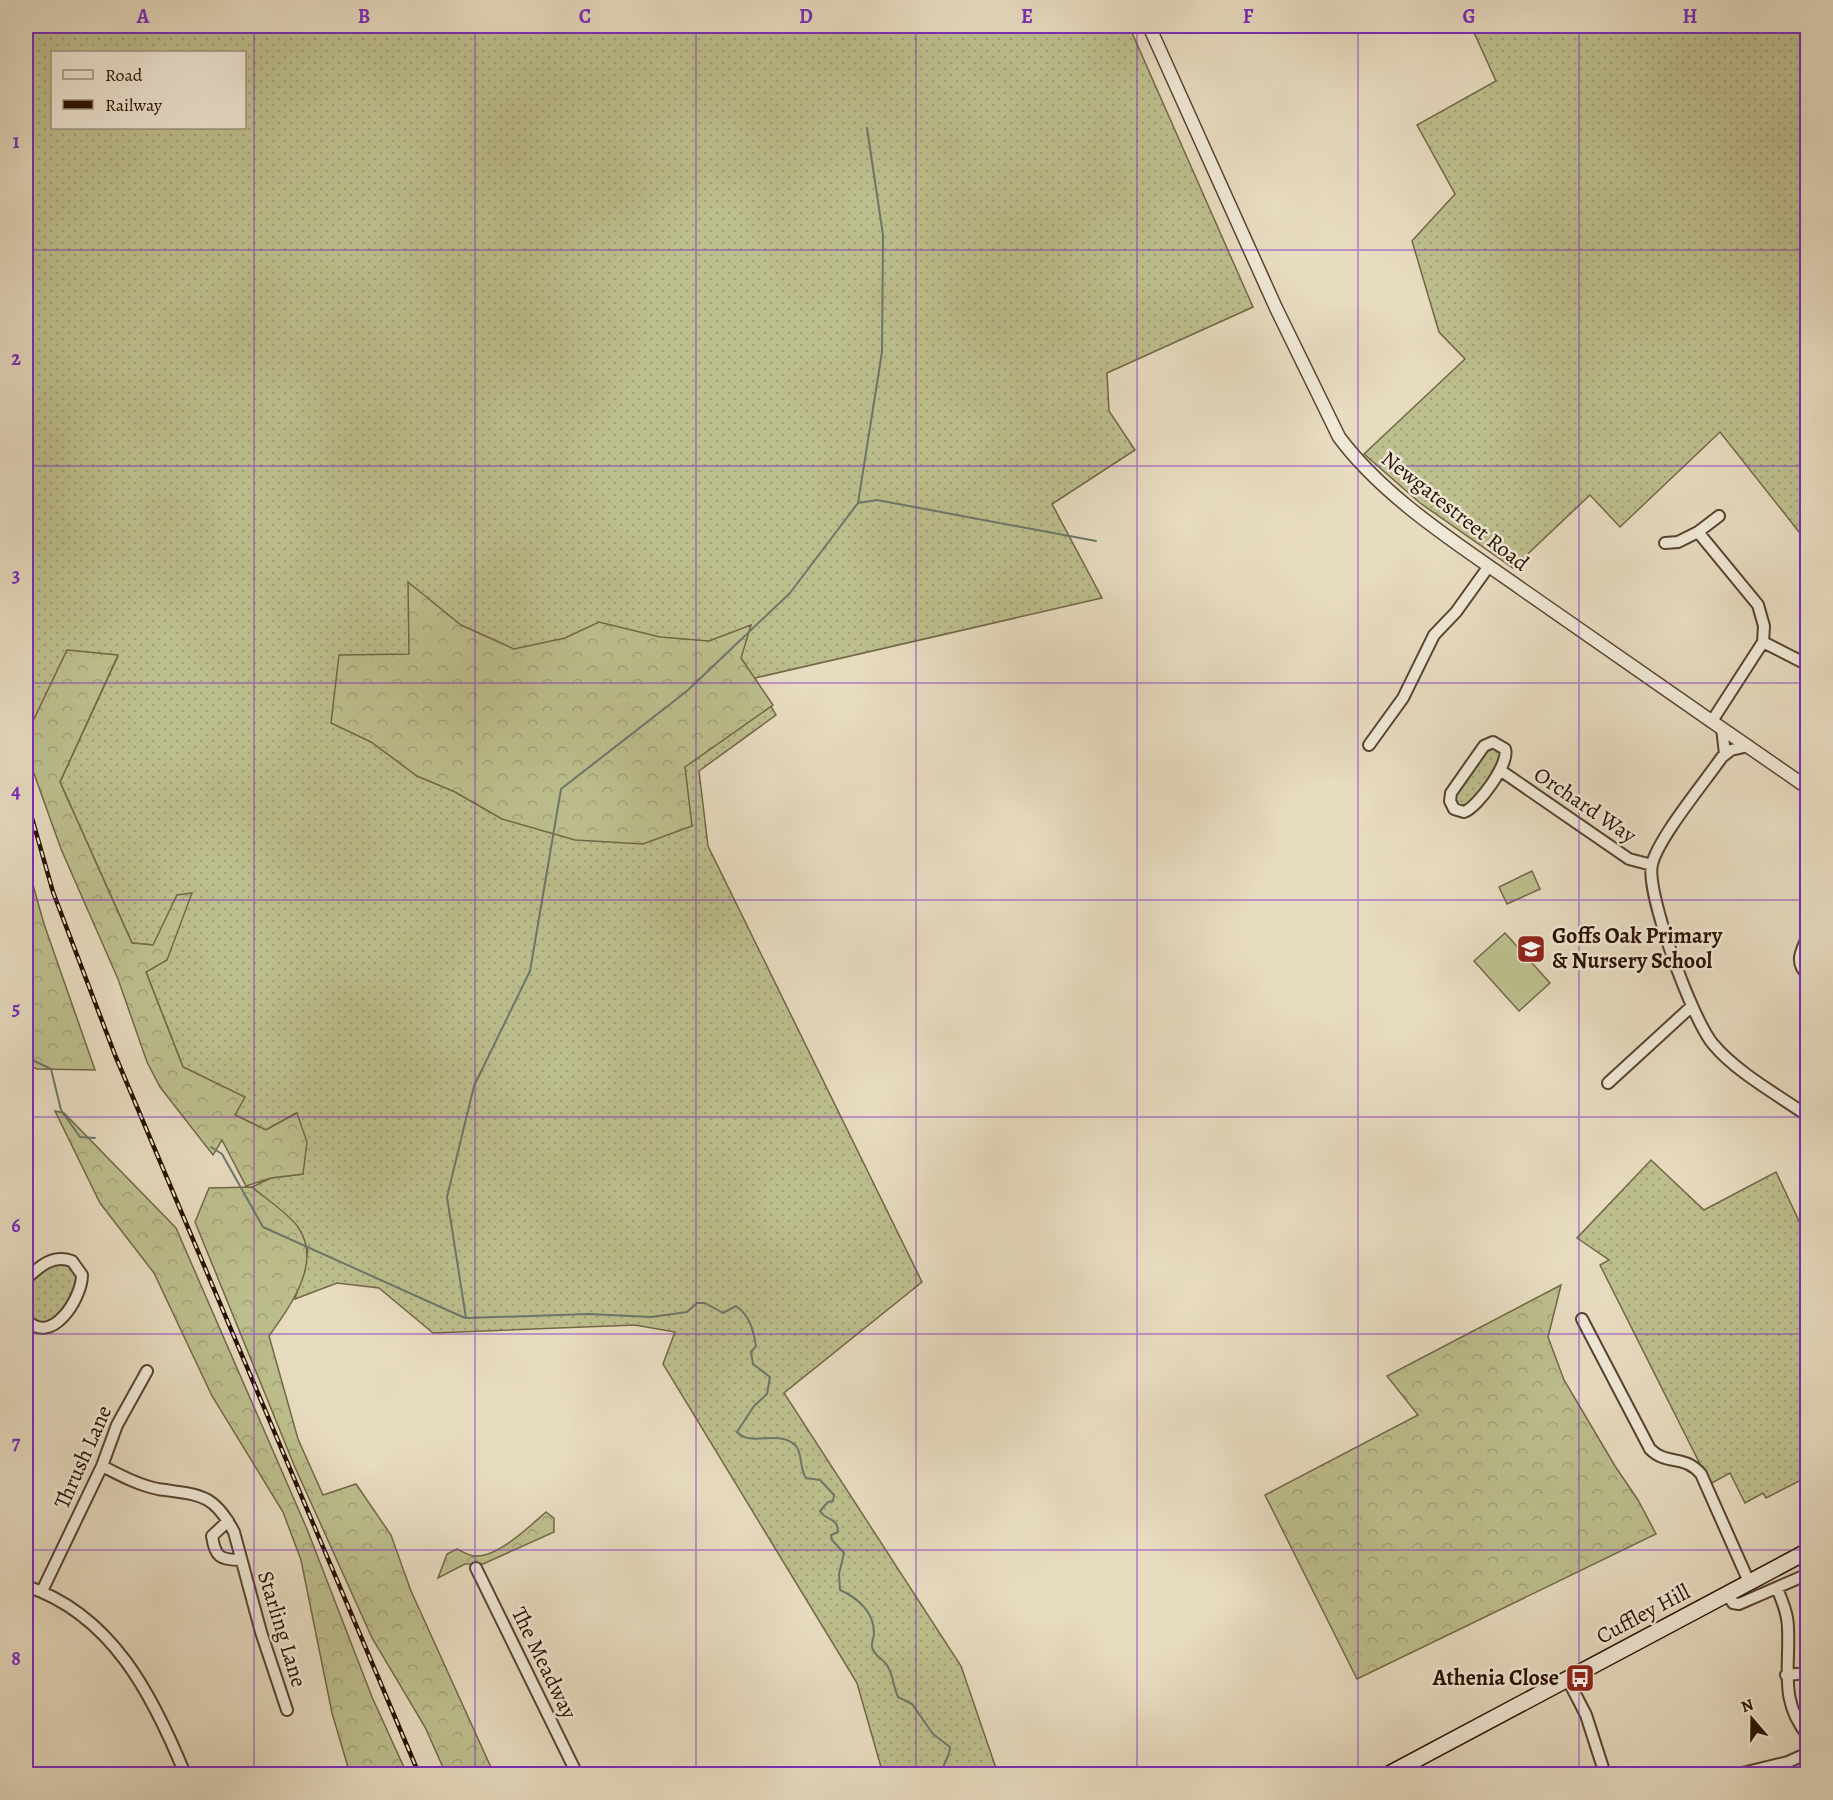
<svg xmlns="http://www.w3.org/2000/svg" width="1833" height="1800" viewBox="0 0 1833 1800" font-family="Alegreya,serif">
<style>
.grass{fill:url(#grass-dots);stroke:#726746;stroke-width:1.5;fill-rule:evenodd}
.forest{fill:url(#forest-crowns);stroke:#726746;stroke-width:1.5}
.park{fill:#bdbe8d;stroke:#726746;stroke-width:1.5}
.lines{fill:none;stroke-linecap:round;stroke-linejoin:round}
.stream{stroke:#6b7769;stroke-width:2}
.minor-casing{stroke:#584330;stroke-width:14}
.tertiary-casing{stroke:#584330;stroke-width:15}
.secondary-casing{stroke:#281000;stroke-width:18}
.minor{stroke:#efe8d6;stroke-width:10}
.tertiary{stroke:#efe8d6;stroke-width:12}
.secondary{stroke:#efe8d6;stroke-width:15}
.rail-casing{stroke:#281000;stroke-width:4.5}
.rail{stroke:#efe8d6;stroke-width:2;stroke-dasharray:7;stroke-linecap:butt}
.grid{fill:none;stroke:#7b2cbf;stroke-width:1.5;stroke-opacity:0.55}
.labels{text-anchor:middle;dominant-baseline:central;stroke-width:5;stroke-linejoin:round;paint-order:stroke}
.street-label{font-size:22px;fill:#281000;stroke:#efe8d6}
.poi-label{font-size:22px;font-weight:bold;fill:#281000;stroke:#efe8d6;text-anchor:start}
.neatline{fill:none;stroke:#7b2cbf;stroke-width:2}
.grid-label{font-size:20px;text-anchor:middle;font-weight:bold;fill:#7b2cbf}
</style>
<defs>
<pattern id="grass-dots" width="8" height="8" patternUnits="userSpaceOnUse" patternTransform="scale(1.5)"><rect width="8" height="8" fill="#bdbe8d"/><path d="M2 2h.1M6 6h.1" fill="none" stroke="#a2a278" stroke-width="1.8" stroke-linecap="round"/></pattern>
<pattern id="forest-crowns" width="20" height="18" patternUnits="userSpaceOnUse" patternTransform="scale(1.5)"><rect width="20" height="18" fill="#bdbe8d"/><path d="M2 6a3 3 0 1 1 6 0M12 15a3 3 0 1 1 6 0" fill="none" stroke="#a2a278"/></pattern>
</defs>
<rect width="100%" height="100%" fill="#e7dbc0"/>
<filter id="stains"><feTurbulence type="fractalNoise" baseFrequency=".00333" numOctaves="4"/><feColorMatrix values="0 0 0 0 .2 0 0 0 0 .09 0 0 0 0 .02 0 0 0 .5 -.17"/></filter>
<radialGradient id="worn" r=".72"><stop offset=".6" stop-color="#630" stop-opacity="0"/><stop offset="1" stop-color="#630" stop-opacity=".3"/></radialGradient>
<!-- grass -->
<path class="grass" d="M26,26h1103l124,281 -146,66 2,38 26,39 -83,54 50,94 -347,80 21,37 -77,56 9,75 214,436 -138,111 177,273 37,108h-77l-2,-3 -9,3h-27l-26,-91 -194,-319 12,-32 -40,-7 -202,8 -54,-45 -42,-5 -42,16 13,-48 -11,-25 -45,-39 19,-9 32,-4 -7,-61 -30,17 -31,-15 9,-18 -61,-30 -37,-95 7,-27 -21,-2 -72,-161 58,-126 -86,65 -6,-15zM52,52h192v76h-192z
M1471,26h336v516l-87,-110 -100,95 -30,-32 -77,73 -93,-65 -56,-49 101,-95 -26,-27 -27,-91 43,-47 -38,-69 79,-44z
M1493,747l7,4 1,11 -31,43 -11,2 -5,-5 1,-8 32,-44z
M1651,1160l53,50 72,-38 31,66 1,112 -6,2 6,11 -1,120 -2,-5 -39,20 -3,-5 -18,10 -15,-30 -20,11 -110,-219 9,-5 -32,-22z
M65,1262l13,10c-1,23 -13,41 -34,53l-13,-4 -5,-8v-30l18,-16z"/>
<!-- forest -->
<path class="forest" d="M408,582l53,43 53,24 51,-11 34,-16 61,15 49,4 42,-16 -10,33 32,47 -88,62 7,59 -49,18 -68,-4 -73,-21 -47,-27 -38,-16 -46,-34 -40,-19 8,-68 70,-1z
M67,650l51,5 -58,127 72,161 21,2 24,-50 15,-2 -25,67 -21,12 37,95 62,30 -10,18 31,15 31,-17 10,29 -4,32 -32,4 -25,8 -24,-46 -9,15 -53,-68 -13,-25 -29,-83 -57,-130 -34,-95 -1,-48 7,15z
M26,860l18,64 51,146 -58,-1 -11,-5z
M55,1111l9,2 112,115 131,301 65,168 35,77h-57l-18,-61 -31,-153 -18,-48 -71,-116 -58,-123 -54,-70z
M252,1187c14,12 35,25 46,40 25,36 -8,79 -29,109l29,103 25,56 33,-11 35,51 20,56 83,183h-48l-21,-47 -53,-89 -78,-173 -99,-243 14,-34z
M1561,1285l-13,52 16,43 51,86 23,34 18,34 -299,145 -92,-184 153,-80 -31,-39z
M546,1512l8,6v14l-71,32h-18l-27,14 9,-24 10,-5c6,3 13,7 18,7 22,2 55,-30 71,-44z"/>
<!-- park -->
<path class="park" d="M1532,871l8,18 -33,15 -8,-17z
M1505,933l45,50 -31,28 -45,-50z"/>
<g class="lines">
<!-- stream -->
<path class="stream" d="M867,128l16,107 -1,117 -24,151 -68,90 -103,98 -126,98 -31,182 -56,115 -27,111 19,121 123,-4 62,3 36,-5 10,-9h8l18,10 13,-7c14,10 17,23 20,40l-5,6 2,12 17,13 -3,17 -13,12 -17,26c14,16 42,-4 59,14 7,9 3,22 10,32l14,2 14,15 -1,6 -5,1 -8,9c6,10 18,6 18,21l-7,3 1,5 12,13 -5,21 1,16c18,8 34,22 34,43 0,5 -3,10 -2,14 2,9 11,12 15,18 7,12 6,21 11,32l14,7 21,30 17,13c0,10 -8,17 -8,27
M858,503l19,-3 219,41
M26,1057l25,12 10,41 19,27 15,1
M211,1147l11,7 41,73 202,91"/>
<!-- minor casing -->
<g class="minor-casing">
<path id="minor" d="M1719,516l-21,16 60,73 6,21 -1,16 45,23
M1665,543l13,-1 20,-10
M1712,721l51,-79
M1722,728l3,26
M1493,742l12,7c5,14 -27,58 -41,63l-10,-3 -4,-8 1,-8 33,-47z
M1369,745l34,-47 31,-63 22,-23 33,-46
M1748,746l-17,4 -9,7c-18,26 -63,80 -70,107 -7,28 41,157 61,180 23,28 65,51 95,72
M1500,770l129,89 23,6
M1808,936c-7,15 -14,27 0,39
M1608,1083l84,-77
M26,1279c13,-12 26,-25 46,-18l10,14c0,23 -31,73 -56,44
M1582,1319l68,130c17,17 34,5 51,25l48,108
M102,1466c18,9 36,19 56,23 40,6 55,3 76,43l27,100 26,78
M228,1521l-16,15c3,21 8,24 29,24
M476,1568l101,206
M26,1586c86,28 127,110 159,188
M1777,1588c5,13 11,26 11,40 2,42 -9,72 20,108
M42,1591l60,-125 15,-41 30,-54
M1727,1594l6,9 6,1 69,-30
M1786,1675l22,-2
M1568,1680l18,35 19,59
M1738,1774l50,-12 20,-9"/>
</g>
<!-- tertiary casing -->
<g class="tertiary-casing">
<path id="tertiary" d="M1149,26l127,282 63,129c46,62 122,109 184,153 95,67 190,132 285,198"/>
</g>
<!-- secondary casing -->
<g class="secondary-casing">
<path id="secondary" d="M1389,1774l419,-223"/>
</g>
<!-- minor -->
<use href="#minor" class="minor"/>
<!-- tertiary -->
<use href="#tertiary" class="tertiary"/>
<!-- secondary -->
<use href="#secondary" class="secondary"/>
<!-- rail casing -->
<g class="rail-casing">
<path id="rail" d="M26,797l27,95 62,163 304,719"/>
</g>
<!-- rail -->
<use href="#rail" class="rail"/>
</g>
<!-- grid -->
<path class="grid" d="M254,26v1748M475,26v1748M696,26v1748M916,26v1748M1137,26v1748M1358,26v1748M1579,26v1748M26,250h1782M26,466h1782M26,683h1782M26,900h1782M26,1117h1782M26,1334h1782M26,1550h1782"/>
<!-- icons -->
<defs>
<g id="school-square" transform="scale(1.5)"><rect x="-9" y="-9" width="18" height="18" rx="4" fill="#8f2418" stroke="#efe8d6"/><path d="M0-5L7-2L0 1L-7-2ZM-4 1L0 2.5L4 1V4Q0 6-4 4Z" fill="#fff"/></g>
<g id="bus-square" transform="scale(1.5)"><rect x="-9" y="-9" width="18" height="18" rx="4" fill="#8f2418" stroke="#efe8d6"/><path d="M-5-6H5V4H4V6H2V4H-2V6H-4V4H-5ZM-3.5-4V0h7V-4ZM-3.5 1.2v1.5H-2V1.2ZM2 1.2v1.5H3.5V1.2Z" fill="#fff"/></g>
</defs>
<g fill-rule="evenodd">
<use href="#school-square" x="1531" y="949"/>
<use href="#bus-square" x="1580" y="1678"/>
</g>
<g class="labels">
<!-- street labels -->
<g class="street-label">
<text transform="translate(1455 511) rotate(38)">Newgatestreet Road</text>
<text transform="translate(1585 805) rotate(34)">Orchard Way</text>
<text transform="translate(83 1457) rotate(-66)">Thrush Lane</text>
<text transform="translate(1643 1614) rotate(-28)">Cuffley Hill</text>
<text transform="translate(282 1629) rotate(73)">Starling Lane</text>
<text transform="translate(544 1663) rotate(64)">The Meadway</text>
</g>
<!-- poi labels -->
<g class="poi-label">
<text x="1552" y="936">Goffs Oak Primary<tspan x="1552" dy="25">&amp; Nursery School</tspan></text>
<text x="1559" y="1678" text-anchor="end">Athenia Close</text>
</g>
</g>
<!-- margin -->
<rect width="1833" height="1800" fill="none" stroke="#e7dbc0" stroke-width="66"/>
<!-- legend -->
<rect x="51" y="51" width="195" height="78" fill="#efe8d6" stroke="#9f9280" stroke-width="1.5"/>
<rect x="63" y="70" width="30" height="9" fill="#efe8d6" stroke="#9f9280" stroke-width="1.5"/>
<text x="105" y="81" font-size="18" fill="#281000">Road</text>
<rect x="63" y="100" width="30" height="9" fill="#281000" stroke="#9f9280" stroke-width="1.5"/>
<text x="105" y="111" font-size="18" fill="#281000">Railway</text>
<!-- north arrow -->
<g transform="translate(1752 1719) rotate(340)" stroke="#efe8d6" stroke-width="4.5" paint-order="stroke">
<path d="M0-4.5L10 22L0 15L-10 22Z" fill="#281000"/>
<text y="-9" font-size="16" font-weight="bold" text-anchor="middle" fill="#281000">N</text>
</g>
<rect x="33" y="33" width="1767" height="1734" class="neatline"/>
<g class="grid-label">
<text x="143" y="23">A</text>
<text x="364" y="23">B</text>
<text x="585" y="23">C</text>
<text x="806" y="23">D</text>
<text x="1027" y="23">E</text>
<text x="1248" y="23">F</text>
<text x="1469" y="23">G</text>
<text x="1690" y="23">H</text>
<text x="16" y="148">1</text>
<text x="16" y="365">2</text>
<text x="16" y="582">3</text>
<text x="16" y="798">4</text>
<text x="16" y="1015">5</text>
<text x="16" y="1232">6</text>
<text x="16" y="1449">7</text>
<text x="16" y="1665">8</text>
</g>
<rect width="100%" height="100%" filter="url(#stains)"/>
<rect width="100%" height="100%" fill="url(#worn)"/>
</svg>
